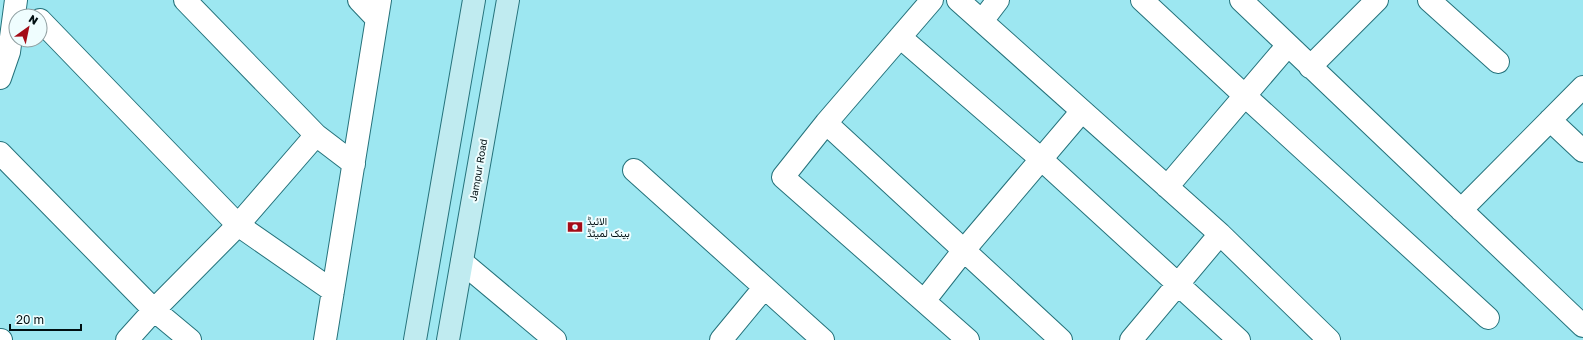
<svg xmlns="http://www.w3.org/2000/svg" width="1583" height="340" viewBox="0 0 1583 340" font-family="'Golos Text',Vazirmatn,sans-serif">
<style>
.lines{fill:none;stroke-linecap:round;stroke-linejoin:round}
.minor-casing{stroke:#25727b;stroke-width:24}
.secondary-casing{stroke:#25727b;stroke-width:24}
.minor{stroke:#fff;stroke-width:22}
.secondary{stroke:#c0ebf0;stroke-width:22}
.labels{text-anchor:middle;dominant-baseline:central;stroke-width:4;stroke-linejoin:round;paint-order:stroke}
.street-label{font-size:10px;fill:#000f12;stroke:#effdfe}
.poi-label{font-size:10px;fill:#000f12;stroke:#effdfe;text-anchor:start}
</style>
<rect width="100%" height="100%" fill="#9de7f1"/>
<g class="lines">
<!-- minor casing -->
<g class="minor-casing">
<path id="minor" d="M185,0l131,135 38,29
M359,0l18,19
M932,0l-106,123 -43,54 185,163
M958,0l262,234 109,106
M1142,0l102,95 244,223
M1241,0l342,326
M1429,0l69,62
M40,20l198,205 95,66
M982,21l16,-21
M900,37l141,122 198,181
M1310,67l67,-67
M0,78l9,-26 7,-52
M1550,120l33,31
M826,123l235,217
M0,153l154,157 36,30
M634,170l189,170
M1167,187l121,-142
M1461,210l122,-123
M462,262l93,78
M924,301l40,-51 118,-139
M0,340h1
M127,340l27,-30 84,-85 78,-90
M325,340l55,-340
M721,340l43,-52
M1131,340l89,-106"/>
</g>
<!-- secondary casing -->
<g class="secondary-casing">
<path id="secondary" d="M415,340l59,-340
M448,340l60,-340"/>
</g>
<!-- minor -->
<use href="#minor" class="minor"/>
<!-- secondary -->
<use href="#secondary" class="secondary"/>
</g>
<!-- icons -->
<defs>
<g id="bank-bare" transform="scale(1.2)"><path d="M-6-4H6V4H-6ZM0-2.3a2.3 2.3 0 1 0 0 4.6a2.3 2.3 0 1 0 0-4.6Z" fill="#a40c17" stroke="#effdfe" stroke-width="2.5" paint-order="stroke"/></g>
</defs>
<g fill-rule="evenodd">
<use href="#bank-bare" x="575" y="227"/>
</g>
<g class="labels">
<!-- street labels -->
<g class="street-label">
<text transform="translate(478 170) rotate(-80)">Jampur Road</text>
</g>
<!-- poi labels -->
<g class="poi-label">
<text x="587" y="221">الائیڈ<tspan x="587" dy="12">بینک لمیٹڈ</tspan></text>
</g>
</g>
<!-- north arrow -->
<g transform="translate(28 28) rotate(33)"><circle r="19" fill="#effdfe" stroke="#8f9ea0"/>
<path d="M0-3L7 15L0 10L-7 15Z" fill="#a40c17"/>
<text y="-6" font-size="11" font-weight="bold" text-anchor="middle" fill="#000f12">N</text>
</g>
<!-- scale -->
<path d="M10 324v6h71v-6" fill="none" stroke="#000f12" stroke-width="2"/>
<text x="16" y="324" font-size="12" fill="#000f12" stroke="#effdfe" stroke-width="3" paint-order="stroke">20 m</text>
</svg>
